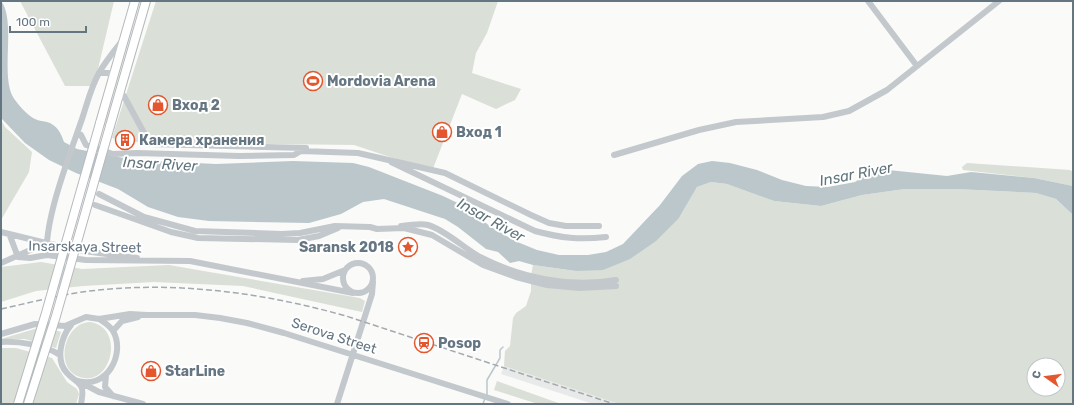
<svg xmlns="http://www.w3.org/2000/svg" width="1074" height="405" viewBox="0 0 1074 405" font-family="Rubik,sans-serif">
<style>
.built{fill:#e8e9e9}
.green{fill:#dadfd7;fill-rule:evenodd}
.water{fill:#bbc7cb}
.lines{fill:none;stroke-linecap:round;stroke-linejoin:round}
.stream{stroke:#bbc7cb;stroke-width:1.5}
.major-casing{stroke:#b5babe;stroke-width:10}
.minor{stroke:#c3c8cc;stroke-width:6}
.major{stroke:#fff;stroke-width:8}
.rail{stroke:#a2aab0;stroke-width:1.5;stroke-dasharray:6 3;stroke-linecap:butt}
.major-bridge-casing{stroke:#b5babe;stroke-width:10;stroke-linecap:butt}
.major-bridge{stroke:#fff;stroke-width:8}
.labels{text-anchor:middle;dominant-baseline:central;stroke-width:4;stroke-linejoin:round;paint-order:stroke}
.poi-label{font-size:14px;font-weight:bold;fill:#657683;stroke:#fff;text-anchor:start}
.street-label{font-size:14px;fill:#657683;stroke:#fff}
.water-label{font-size:15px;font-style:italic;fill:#60757c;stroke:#fff}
</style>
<rect width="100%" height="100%" fill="#fafaf8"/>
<!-- built -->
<path class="built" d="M504,366l115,38h-26l-92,-30z"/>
<!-- green -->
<path class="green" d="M20,1h94l-20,85h-29z
M156,1h342l-11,32 -11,20 -4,20 49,16 -6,11 -19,9 -34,-15 -30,77 -78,-26 -221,-3 -21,-4z
M1,120l4,7 27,25 -3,20 -28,48z
M967,163l103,7 3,2v14l-39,-8 -71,-8 -1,-3z
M711,182l16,2 47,17 47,5 41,-11 43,-6h51l80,4 20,6 17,16v189h-454l-115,-38 1,-15 5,-5 3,-28 3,-5 10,-7 5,-15v-16l2,-10 43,6 103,-53 18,-31zM1034,365h24v24h-24z
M41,262l41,7 87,-4 191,33 5,3 -3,11 -119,-26 -89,-4 -71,4 -47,5 -35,11v-35z
M90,322c34,5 23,60 -6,56 -31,-4 -22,-55 6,-56z
M38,328h11l12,4 -5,16 -31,-9h-24z
M1,348h15l36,10 15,24 10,7 2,5 -3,10h-75z
M497,381l64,23h-23l-44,-14z"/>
<!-- water -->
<path class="water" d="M1,1c15,19 0,70 11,94 4,8 15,20 23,24 4,2 9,2 12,3 10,3 14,11 17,20l13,7 57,11 82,4 77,-3 60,2 16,4 74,29 21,10 27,21 24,14 22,9 22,5h29l18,-3 17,-8 37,-39 22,-29 16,-12 14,-3 18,2 27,7 25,10 24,6 22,1 27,-5 19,-12h14l59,6 24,-4 63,6 39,8v29l-17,-16 -20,-6 -80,-4h-51l-43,6 -41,11 -47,-5 -47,-17 -16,-2 -14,5 -18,31 -23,23 -26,18 -27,11 -27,1 -43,-6 -14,-4 -9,2 -12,-11 -12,-3 -28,-22 -13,-8 -61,-20 -21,3 -22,12 -32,9 -100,-2 -31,-4 -30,-10 -30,-18 -42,-16 -27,-13 -24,-17 -23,-24z"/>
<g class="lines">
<!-- stream -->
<path class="stream" d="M487,395v-15l13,-22v-8l3,-3
M483,404l2,-6"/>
<!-- major casing -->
<g class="major-casing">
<path id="major" d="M100,123l35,-122
M110,126l36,-125"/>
</g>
<!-- minor -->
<path class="minor" d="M868,1l49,65
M99,73h10l3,5
M124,96l26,48 156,4
M81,135l5,10 27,9 24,-1 102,3 55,-1 7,-4 57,2 87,20 86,42 18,8 17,3h33
M614,155l85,-25 37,-8 87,-5 26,-6 38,-21 112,-89
M391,162l144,69c26,7 44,9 71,6
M99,194l45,23 51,14 87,3 18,-1 35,-7 35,1 7,2 27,-1 28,7 51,30 33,12 31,8 33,3 36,-2
M95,205l76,27 27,6 100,2 21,-4 19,-8
M401,226c7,-1 20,-3 27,-1 17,5 36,23 52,32 41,21 90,31 136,23
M1,232l45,11
M10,236l8,21
M47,255c-3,-35 23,-101 35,-136 5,-15 9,-32 17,-46 6,-11 15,-22 23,-32
M18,257l12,1 17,-3 39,5 104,1 163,32
M1,263l45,-20 38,8 53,7
M343 278a15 15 0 1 1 30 0a15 15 0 1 1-30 0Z
M303,281l20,-2 22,-9
M71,325c-10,12 -16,35 -4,48 4,5 10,7 14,13 3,5 1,12 0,18
M113,331l9,-10 16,-4
M1,334l34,-10 30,2 21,-9 13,2 31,-5 17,1h48l25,3 27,5 37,10 224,71
M1,342c18,-1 44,3 59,13
M106,375l-1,12 8,9
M75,380c32,12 51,-27 38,-49 -3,-5 -9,-9 -14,-12
M82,383l17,9 44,12
M337,404l35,-110 1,-12"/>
<!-- major -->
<use href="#major" class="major"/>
<!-- rail -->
<path class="rail" d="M1,309c27,-6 54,-13 81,-17 88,-12 179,0 264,24l268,88"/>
<!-- major-bridge casing -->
<g class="major-bridge-casing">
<path id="major-bridge" d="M18,404l28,-91 54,-190
M28,404l28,-88 54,-190"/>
</g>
<!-- major-bridge -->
<use href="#major-bridge" class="major-bridge"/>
</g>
<!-- icons -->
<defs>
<g id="stadium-ring" transform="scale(1)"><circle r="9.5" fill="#fff" stroke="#e4572e" stroke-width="1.5"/><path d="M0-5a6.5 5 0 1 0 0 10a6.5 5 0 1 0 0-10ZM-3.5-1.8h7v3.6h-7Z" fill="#e4572e"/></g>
<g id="shop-ring" transform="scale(1)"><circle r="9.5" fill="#fff" stroke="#e4572e" stroke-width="1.5"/><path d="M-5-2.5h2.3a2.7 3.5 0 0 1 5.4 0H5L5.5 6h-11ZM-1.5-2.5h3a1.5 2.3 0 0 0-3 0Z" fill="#e4572e"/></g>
<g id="building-ring" transform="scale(1)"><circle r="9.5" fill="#fff" stroke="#e4572e" stroke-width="1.5"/><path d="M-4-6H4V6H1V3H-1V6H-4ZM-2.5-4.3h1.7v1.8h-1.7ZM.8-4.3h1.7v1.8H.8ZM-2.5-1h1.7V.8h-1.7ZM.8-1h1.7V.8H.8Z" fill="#e4572e"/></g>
<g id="sight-ring" transform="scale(1)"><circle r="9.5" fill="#fff" stroke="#e4572e" stroke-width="1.5"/><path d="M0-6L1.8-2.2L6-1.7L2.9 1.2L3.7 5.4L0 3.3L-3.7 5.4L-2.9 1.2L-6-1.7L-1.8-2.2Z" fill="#e4572e"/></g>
<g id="station-ring" transform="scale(1)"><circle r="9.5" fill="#fff" stroke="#e4572e" stroke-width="1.5"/><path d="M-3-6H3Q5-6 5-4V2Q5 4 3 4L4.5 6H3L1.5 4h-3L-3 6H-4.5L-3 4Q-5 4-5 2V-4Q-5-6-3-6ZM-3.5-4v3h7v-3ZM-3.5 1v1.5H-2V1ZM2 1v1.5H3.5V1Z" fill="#e4572e"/></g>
</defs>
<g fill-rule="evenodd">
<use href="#stadium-ring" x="313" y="81"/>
<use href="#shop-ring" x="158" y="105"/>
<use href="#shop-ring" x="442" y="132"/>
<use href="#building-ring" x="125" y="140"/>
<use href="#sight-ring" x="408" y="247"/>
<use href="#station-ring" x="424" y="343"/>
<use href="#shop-ring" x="151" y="371"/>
</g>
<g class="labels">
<!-- poi labels -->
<g class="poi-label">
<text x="327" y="81">Mordovia Arena</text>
<text x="172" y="105">Вход 2</text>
<text x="456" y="132">Вход 1</text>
<text x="139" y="140">Камера хранения</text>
<text x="394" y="247" text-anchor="end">Saransk 2018</text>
<text x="438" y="343">Posop</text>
<text x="165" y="371">StarLine</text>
</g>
<!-- street labels -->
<g class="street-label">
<text transform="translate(85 247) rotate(1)">Insarskaya Street</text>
<text transform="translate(334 336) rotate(18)">Serova Street</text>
</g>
<!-- water labels -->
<g class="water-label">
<text transform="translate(160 164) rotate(3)">Insar River</text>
<text transform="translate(856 174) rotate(-11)">Insar River</text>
<text transform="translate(491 220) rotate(29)">Insar River</text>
</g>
</g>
<!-- border -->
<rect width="1074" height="405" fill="none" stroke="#657683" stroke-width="4"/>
<!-- north arrow -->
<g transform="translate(1046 377) rotate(284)"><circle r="19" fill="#ffffff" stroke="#c1c8cd"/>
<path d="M0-3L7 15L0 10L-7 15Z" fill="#e4572e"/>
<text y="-6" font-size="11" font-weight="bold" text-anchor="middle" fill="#657683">С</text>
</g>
<!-- scale -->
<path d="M10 26v6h76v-6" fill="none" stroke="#657683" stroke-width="2"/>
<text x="16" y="26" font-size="12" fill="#657683" stroke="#ffffff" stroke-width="3" paint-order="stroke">100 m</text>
</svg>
